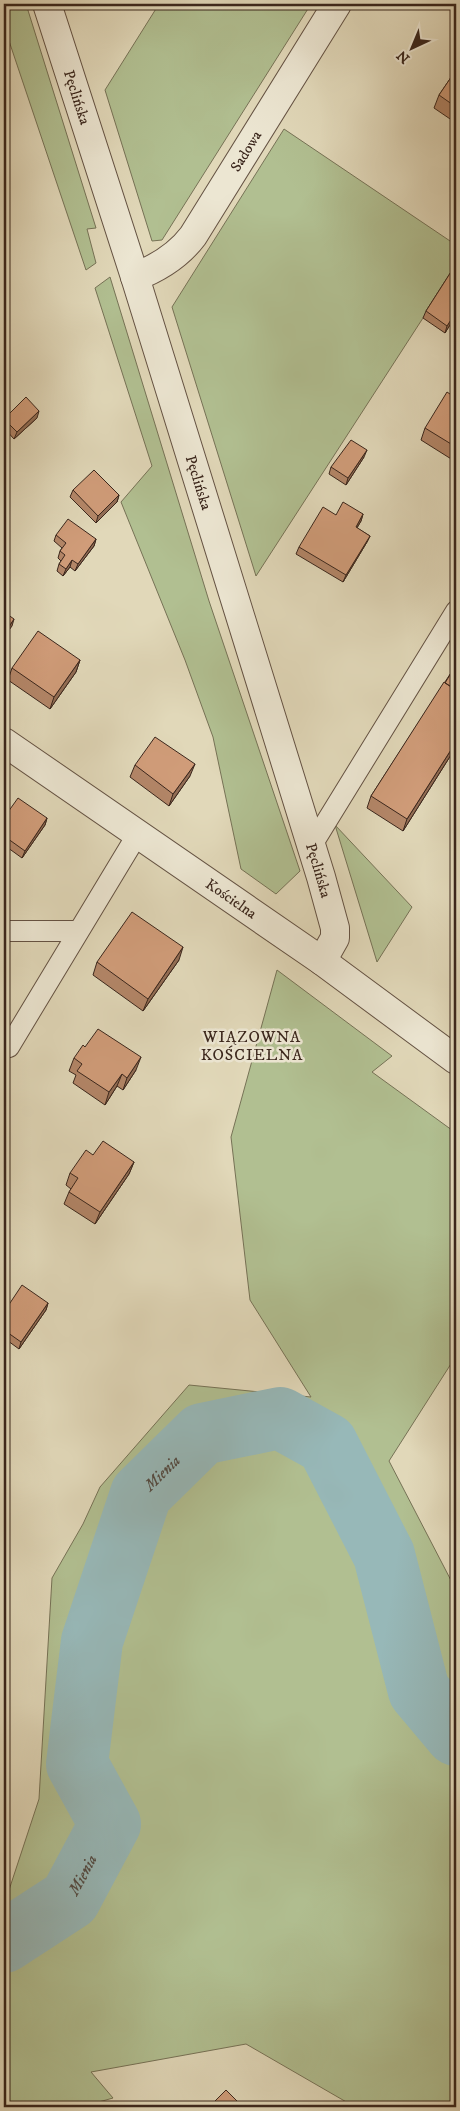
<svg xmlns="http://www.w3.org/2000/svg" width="460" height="2111" viewBox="0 0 460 2111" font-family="'IM FELL DW Pica',serif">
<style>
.green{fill:#b1bf91;stroke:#767256}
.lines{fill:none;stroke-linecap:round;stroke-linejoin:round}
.river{stroke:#97b8b8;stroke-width:62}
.service-casing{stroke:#645243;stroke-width:22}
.minor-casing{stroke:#645243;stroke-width:30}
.tertiary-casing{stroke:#645243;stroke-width:30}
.service{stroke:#ece6d2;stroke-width:20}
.minor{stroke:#ece6d2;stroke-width:28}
.tertiary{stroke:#ece6d2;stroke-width:28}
.wall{fill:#b38668;stroke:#3a261c}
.shaded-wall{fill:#926d55;stroke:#3a261c}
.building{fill:#d09c79;stroke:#3a261c}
.labels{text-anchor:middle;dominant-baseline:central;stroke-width:5;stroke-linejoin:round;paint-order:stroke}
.street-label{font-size:15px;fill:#3a261c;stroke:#ece6d2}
.neighbourhood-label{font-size:16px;letter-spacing:1px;fill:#3a261c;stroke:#ece6d2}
.water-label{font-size:16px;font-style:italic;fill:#514a43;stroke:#ece6d2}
</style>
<rect width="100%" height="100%" fill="#e1d8b9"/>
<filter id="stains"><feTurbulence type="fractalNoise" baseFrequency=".004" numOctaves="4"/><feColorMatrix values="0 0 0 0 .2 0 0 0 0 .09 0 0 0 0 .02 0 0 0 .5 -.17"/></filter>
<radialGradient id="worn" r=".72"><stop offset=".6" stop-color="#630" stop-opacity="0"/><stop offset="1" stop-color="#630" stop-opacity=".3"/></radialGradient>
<!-- green -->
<path class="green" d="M4,4h22l70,224 -9,1 9,34 -10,7 -82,-244z
M159,4h152l-149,236 -10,1 -47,-151z
M284,129l172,116v22l-200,309 -84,-269z
M110,277l99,324 91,270 -24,23 -35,-25 -28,-132 -28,-77 -64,-158 31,-36 -57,-178z
M335,825l77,82 -35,55z
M277,970l115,86 -20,16 84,61v223l-67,105 67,129v517h-101l-109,-63 -155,28 22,26 -32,9h-77v-212l5,-5 30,-91 13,-221 31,-54 17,-37 89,-102 122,12 -61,-97 -19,-163z"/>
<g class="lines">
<!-- river -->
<path class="river" id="s1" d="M4,1942l66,-43 40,-75 -33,-60 15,-123 49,-147 61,-60 78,-16 47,26 57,111 35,136 37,44"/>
<!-- service casing -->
<g class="service-casing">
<path id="service" d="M312,845l144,-234
M4,931h75
M9,1047l128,-212"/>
</g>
<!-- minor casing -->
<g class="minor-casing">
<g id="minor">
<path id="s2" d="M135,277c23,-9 43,-21 58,-41l144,-232"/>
</g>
</g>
<!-- tertiary casing -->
<g class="tertiary-casing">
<g id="tertiary">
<path id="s3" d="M47,4l88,273 186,600 14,51v10l-13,23"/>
<path id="s4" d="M4,742l318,219 134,99"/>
</g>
</g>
<!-- service -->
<use href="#service" class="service"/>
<!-- minor -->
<use href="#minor" class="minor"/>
<!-- tertiary -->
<use href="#tertiary" class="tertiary"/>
</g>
<!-- wall -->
<path class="wall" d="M456,70v53l-22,-15 5,-13z
M456,264v51l-11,18 -22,-15 3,-7z
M456,398v64l-35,-22 4,-12z
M37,418l-23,21 -10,-11v-9z
M364,457l-18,28 -17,-11 2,-7z
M73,490l46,5 -2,7 -21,21 -26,-26z
M363,514l-2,7 -4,7 13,8 -3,6 -24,40 -47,-28 3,-7 37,-32z
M56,535l40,4 -2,7 -19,25 -5,-4 -7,9 -6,-5 2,-7 2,-3 -3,-3 2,-7 2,-3 -8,-7z
M80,660l-4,12 -26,37 -42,-29 4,-12z
M456,665v82l-53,84 -36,-23 4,-12z
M135,765l55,11 -21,30 -39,-29z
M4,809l4,3 39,6 -2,7 -23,33 -18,-13z
M456,940v14l-4,-3z
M179,960l-36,51 -50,-36 4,-13z
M74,1058l62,12 -13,20 -6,-4 -12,19 -32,-22 3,-8 -7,-4z
M93,1155l41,7 -5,12 -34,50 -31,-20 5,-12 2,-3 -5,-4 4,-12z
M48,1303l-2,7 -27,39 -15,-11v-26z"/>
<!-- shaded-wall -->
<path class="shaded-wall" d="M456,312v3l-11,18 2,-7z
M39,411l-2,7 -23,21 3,-7z
M367,450l-3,7 -18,28 2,-7z
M119,495l-2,7 -21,21 2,-7z
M363,514l-2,7 -8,13 3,-7z
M370,536l-3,6 -24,40 3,-7z
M96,539l-2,7 -19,25 3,-7z
M72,560l-2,7 -7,9 3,-7z
M14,619l-2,7 -8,11v-3z
M80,660l-4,12 -26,37 4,-12z
M456,742v5l-53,84 4,-12z
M195,764l-5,12 -21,30 4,-12z
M47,818l-2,7 -23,33 3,-7z
M183,947l-4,13 -36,51 5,-12z
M141,1057l-5,13 -13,20 4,-12z
M122,1074l-5,12 -12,19 4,-13z
M134,1162l-5,12 -34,50 5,-12z
M48,1303l-2,7 -27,39 2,-7z"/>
<!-- building -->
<path class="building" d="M456,70v37l-17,-12z
M456,264v48l-9,14 -21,-15z
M447,392l9,6v49l-31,-19z
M26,397l13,14 -22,21 -13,-13z
M351,440l16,10 -19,28 -17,-11z
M94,470l25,25 -21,21 -25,-26z
M343,502l20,12 -7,13 14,9 -24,39 -47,-28 24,-40 13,8z
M68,519l28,20 -18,25 -6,-4 -6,9 -7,-5 6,-9 -5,-4 6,-8 -10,-8z
M4,612l10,7 -10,15z
M38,631l42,29 -26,37 -42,-29z
M456,665v25l-11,-7z
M444,682l12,8v52l-49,77 -36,-23z
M155,737l40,27 -22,30 -38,-29z
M18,798l29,20 -22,33 -21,-15v-27l4,3z
M132,912l51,35 -35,52 -51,-37z
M98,1029l43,28 -14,21 -5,-4 -13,18 -32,-21 5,-7 -8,-6 9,-13 2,2z
M4,1125l4,3 -4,5z
M103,1141l31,21 -34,50 -31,-20 9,-14 -8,-5 16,-23 7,5z
M22,1285l26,18 -27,39 -17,-12v-18z
M226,2090l15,15 2,-3 6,5h-40z"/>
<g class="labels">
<!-- street labels -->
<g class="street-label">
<text stroke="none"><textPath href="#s3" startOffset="98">Pęclińska</textPath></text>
<text stroke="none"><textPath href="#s2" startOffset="172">Sadowa</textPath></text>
<text stroke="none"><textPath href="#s3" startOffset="502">Pęclińska</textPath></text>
<text stroke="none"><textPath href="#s3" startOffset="908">Pęclińska</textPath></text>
<text stroke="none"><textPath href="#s4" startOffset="276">Kościelna</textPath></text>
</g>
<!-- neighbourhood labels -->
<g class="neighbourhood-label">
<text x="252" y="1037">WIĄZOWNA<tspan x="252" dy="18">KOŚCIELNA</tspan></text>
</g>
<!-- water labels -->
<g class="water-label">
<text stroke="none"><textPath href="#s1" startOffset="541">Mienia</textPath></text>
<text stroke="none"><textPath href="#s1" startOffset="106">Mienia</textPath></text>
</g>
</g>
<!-- margin -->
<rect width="460" height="2111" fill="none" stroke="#e1d8b9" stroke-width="20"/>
<rect x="5" y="5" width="450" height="2101" fill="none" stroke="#3a261c" stroke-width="2.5"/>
<rect x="10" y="10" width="440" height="2091" fill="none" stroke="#3a261c"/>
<!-- north arrow -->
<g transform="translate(412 48) rotate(224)" stroke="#ece6d2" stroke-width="4" paint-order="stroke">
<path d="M0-4L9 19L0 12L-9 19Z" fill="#3a261c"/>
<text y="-8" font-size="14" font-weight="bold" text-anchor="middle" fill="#3a261c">N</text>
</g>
<rect width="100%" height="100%" filter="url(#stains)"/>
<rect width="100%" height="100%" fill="url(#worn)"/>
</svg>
